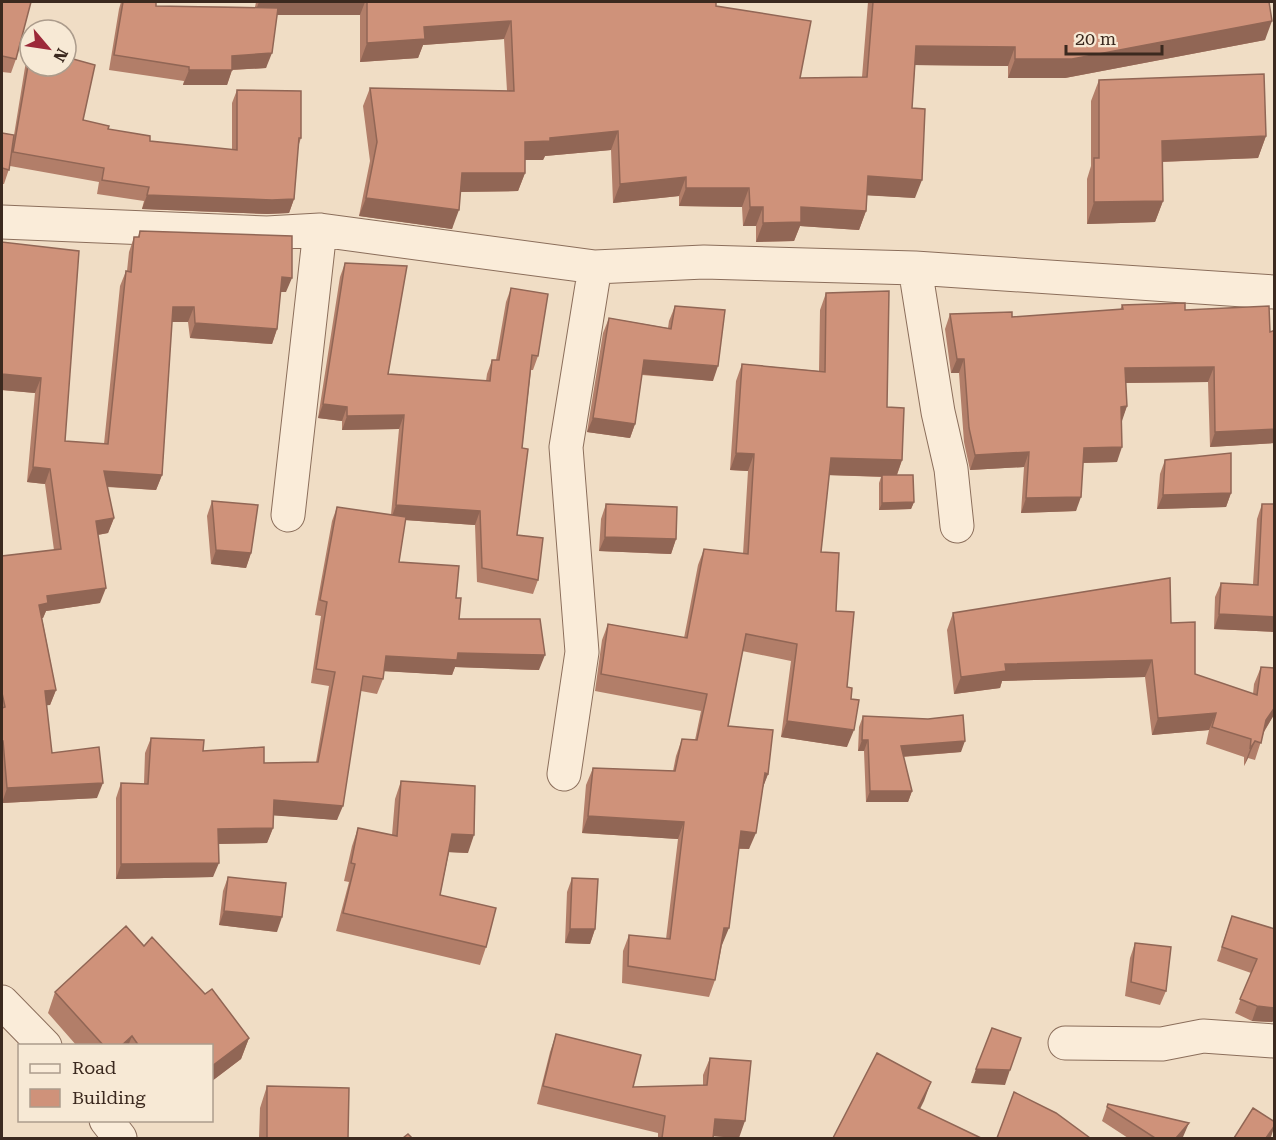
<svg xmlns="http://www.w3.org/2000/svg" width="1276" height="1140" viewBox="0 0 1276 1140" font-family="'Roboto Serif',serif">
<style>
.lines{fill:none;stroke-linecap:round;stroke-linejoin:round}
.minor-casing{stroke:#8b6e5b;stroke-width:35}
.minor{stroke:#faecd9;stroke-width:33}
.wall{fill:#b27e69}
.shaded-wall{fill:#916655}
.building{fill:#cf927a;stroke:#916655;stroke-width:1.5}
</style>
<rect width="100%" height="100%" fill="#f0ddc5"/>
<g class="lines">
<!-- minor casing -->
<g class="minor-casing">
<path id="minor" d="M2,222l265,11 53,-3 275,37 109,-5 211,6 359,24
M915,268l23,144 13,57 6,57
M288,515l32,-285
M564,774l18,-122 -16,-205 29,-180
M2,1002l43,44
M1065,1043l97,1 41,-8 71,5
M106,1120l14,18"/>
</g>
<!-- minor -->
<use href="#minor" class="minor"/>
</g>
<!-- wall -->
<path class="wall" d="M2,2l14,57 -5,14 -9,-1z
M121,2h35v4l99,1 1,-5h460v4l84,72 62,-1 6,-75h401l-4,38 -200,38h-57v-12l-93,-1 -3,43 3,90 -48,-3 -1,16 -7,19 -59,-4 -6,15 -38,1v-16h-13l-1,-19 -63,-1v-10l-66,7 -2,-53 -66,6 -2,4h-18v13l-7,18 -57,1 -9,37 -93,-13 11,-55 -7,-55 7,-18 137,3 -3,-52 -81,6 -5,13 -58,4v-47h-83l-11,53 -34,2 -5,15h-44l1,-4 -75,-11 10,-61z
M30,51v15l53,54 25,9 42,12 82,9v-47l5,-13 64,48 -3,9 -4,52 -5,14 -22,1 -125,-5 2,-8 -47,-7 2,-12 -89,-16 -6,18h-2v-51l12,2 12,-74z
M1099,80l167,56 -8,22 -96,4 1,39 -8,21 -68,2v-45l4,-13v-65z
M140,231l146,61h-6l-3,37 -5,15 -82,-6 -2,-16h-16l-10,153 -6,15 -49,-3 7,31 -6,15 -10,2 2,68 -54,8 -3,7h-1l14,72 -6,15h-4l6,48 45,45 -95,5v-247l52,-6 -9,-66 -18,-2 8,-89 -33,-3v-148l63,199 39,3 16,-158 6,-15h1l2,-19 5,-15h4z
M345,263l43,111 98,7 1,-7 5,-14h4l10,-58 5,-14 27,68 -5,14h-2l-9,78 -5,87 21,45 -5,14 -56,-12 -2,-57 -70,-5 -6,42 57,36 3,21 80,51 -84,-3 -3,8 -68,-4 -1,8 -6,15 -16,-3 -24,129 -64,-5v13l-6,15 -49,1 -5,33 -97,2v-81l5,-15 23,1 1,-31 6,-15 52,13 61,12 52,-1 13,-76 -18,-3 10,-67 -6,-1 17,-94 5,-14 54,8 8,-86 -57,1v-9l-24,-3 22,-141z
M826,293l61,114 15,53 -5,15 17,27 -3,7 -32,1v-27l2,-6 -52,-2 -8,77 15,59 11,76v60l-66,-10 10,-76 -49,-10 -14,75 40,48 -6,15 -13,60h-10l-17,96 -7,35 -6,17 -87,-14 1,-32 6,-16 37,4 12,-100 -96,-6 4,-48 7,-17 80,3 3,-15 6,-17 13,1 6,-29 -106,-20 7,-51 6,-16 76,14 14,-73 6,-16 39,5 5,-83 -18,-1 6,-89 6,-17 77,7 1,-61z
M1122,305l63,5 85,22 5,-2v113l-65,4 -2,-65 -83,1 2,23 -6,15 -4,41 -34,1 -7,48 -55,2 3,-46 -54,3 -6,-28 -5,-69h-8l-6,-44 5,-15 62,3 108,-7z
M675,306l38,75 -71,-6 -7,49 -5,14 -43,-6 16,-99 6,-15 59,10 1,-7z
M1165,460l66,33 -5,14 -69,2 3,-35z
M212,501l39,52 -5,15 -35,-4 -4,-48z
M606,504l70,35 -5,15 -72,-3 2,-32z
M1262,504h13v128l-61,-3 1,-32 6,-14 32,1 4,-65z
M953,613l218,10 24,51 58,20 1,-10 7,-17 14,1v45l-11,19 -9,28 -7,-2 -4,8v-9l-38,-13 3,-14 -57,5 -7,-58 -143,4 -2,7 -46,6 -7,-64z
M863,716l98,36 -58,5 9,34 -4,11h-42l-2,-51h-6l1,-24z
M401,781l67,72 -19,-1 -9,43 46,52 -6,18 -144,-34 13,-49 -5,-1 8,-35 6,-18 34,7 3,-36z
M228,877l49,55 -58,-7 4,-34z
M572,878l23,51 -5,15 -25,-1 2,-51z
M1232,916l43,13v90l-3,3 -20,-1 -17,-8 16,-40 -34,-12z
M126,926l18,20 8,-9 53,57 7,-5 37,49 -8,21 -29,22v-35h-135l-29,-33 7,-21z
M1135,943l31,48 -6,14 -35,-9 5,-38z
M556,1034l77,53 70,-1v-11l7,-17 29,80 -25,-2 -1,2h-55v-5l-121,-29 13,-52z
M267,1086l81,52h-89l1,-30z
M1108,1104l75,33 -1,1h-54l-26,-17z"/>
<!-- shaded-wall -->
<path class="shaded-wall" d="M259,2h106l-5,13h-106z
M511,21l-7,18 -81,6 -5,13 -58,4 7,-19 57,-16z
M1272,21l-7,19 -200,38h-57l7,-19z
M916,46l99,1 -7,19 -98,-1z
M272,53l-6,15 -38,2h4l-5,15h-44l6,-15 43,-14z
M618,131l-7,19 -66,6 -2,4h-25l7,-18 25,-4z
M1266,136l-8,22 -103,4 7,-21z
M462,173h63l-7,18 -63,1z
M868,176l54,4 -7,18 -54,-3z
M686,177l-7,19 -66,7 7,-19z
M686,188h63l-7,19 -63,-1z
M147,195l147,4 -5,14 -22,1 -125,-5z
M366,198l93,12 -7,19 -93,-13z
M1163,201l-8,21 -68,2 7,-22z
M750,207h13l-7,19h-13z
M801,207l65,4 -7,19 -59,-4 -6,15 -38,1 7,-19z
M282,277l10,1 -6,14h-10z
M173,307h21l-6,15h-20z
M195,323l82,6 -5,15 -82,-6z
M957,359h7l-5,14h-8z
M644,360l74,6 -5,15 -74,-7z
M1214,367l-6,15 -89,1 6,-15z
M2,374l39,4 -6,15 -33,-3z
M323,404l24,3 -5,14 -24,-3z
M1127,406l-5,15h-7l6,-14z
M404,415l-5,14 -57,1 5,-14z
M593,418l42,6 -5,14 -43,-6z
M1275,429v14l-65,4 5,-15z
M1122,447l-5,15 -38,1 5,-15z
M1029,452l-5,15 -54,3 5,-15z
M736,453l18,1 -6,17 -18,-1z
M831,458l71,2 -6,17 -71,-2z
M33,467l17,2 -5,15 -18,-2z
M104,471l58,4 -6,15 -57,-4z
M1231,493l-5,14 -69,2 6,-14z
M1081,497l-5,14 -55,2 5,-15z
M914,502l-3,7 -32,1 3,-7z
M396,505l84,6 -5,14 -84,-6z
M114,518l-6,15 -17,3 5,-15z
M605,537l71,2 -5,15 -72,-3z
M216,550l35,3 -5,15 -35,-4z
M106,588l-6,15 -54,8 -3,7 -9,2 5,-15 8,-9z
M1219,614l56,3v15l-61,-3z
M458,653l87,2 -6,15 -84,-3 -3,8 -71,-4 5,-15z
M1152,660l-7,17 -143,4 -2,7 -46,6 7,-17 44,-13z
M56,690l-6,15 -11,1 6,-15z
M1275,707v6l-15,25 6,-18z
M1216,713l-7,17 -57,5 6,-17z
M787,721l67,9 -7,17 -66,-10z
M862,740h6l-4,11h-6z
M965,741l-4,11 -64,5 4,-11z
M1255,741l-7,17 -4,8 6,-17z
M765,773l3,1 -6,16z
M103,783l-6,15 -95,5 5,-15z
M870,791h42l-4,11h-42z
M274,800l69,6 -6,14 -69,-5z
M588,816l96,6 -6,17 -96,-6z
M273,828l-6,15 -54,1 5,-15z
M741,831l15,2 -7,16 -14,-1z
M452,834l22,1 -6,18 -22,-1z
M219,863l-6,14 -97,2 5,-15z
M224,911l58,6 -5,15 -58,-7z
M724,928h5l-7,17h-4z
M570,929h25l-5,15 -25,-1z
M1257,1006l18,2v11l-3,3 -20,-1z
M132,1036l-4,10h-7z
M249,1038l-8,21 -29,22v-15z
M976,1069l34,1 -5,15 -34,-2z
M931,1082l-7,19 -13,26 7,-19z
M715,1119l30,2 -6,17 -30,-2z
M1189,1123l-6,14 -1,1h-6z
M1275,1125l-4,12 -1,1h-4z"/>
<!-- building -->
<path class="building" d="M2,2h29l-15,57 -14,-3z
M123,2h33v4l122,2 -6,45 -40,3v14h-43v-3l-75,-12z
M367,2h349v4l95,15 -11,57 67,-1 6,-75h396l3,19 -200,38h-57v-12l-99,-1 -4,62 13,1 -3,71 -54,-4 -2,35 -65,-4v15l-38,1v-16h-13l-1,-19h-63v-11l-66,7 -2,-53 -68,7v3l-25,1v31h-63l-3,37 -93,-12 11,-56 -7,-54 144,3 -3,-70 -87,6 1,12 -58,4z
M30,54v12h36v-9l29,8 -12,55 26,6 -1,3 42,7v5l87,9v-60l64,1v47h-2l-5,61 -22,1 -125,-5 2,-8 -47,-7 2,-12 -91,-16z
M1264,74l2,62 -104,5 1,60 -69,1v-44h5v-78z
M2,133l12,2 -5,35 -7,-2z
M140,231l152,5v42l-10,-1 -5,52 -82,-6 -1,-16h-21l-11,168 -58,-4 10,47 -18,3 10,67 -59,8 1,7 -9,2 17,85 -11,1 7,62 47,-6 4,36 -96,5 -4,-47h-1v-33l3,-1 -3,-14v-137l59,-7 -11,-80 -17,-2 8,-89 -39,-4v-132l77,9 -14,190 43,3 18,-173 5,1 3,-35h5z
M345,263l62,3 -19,108 102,7 2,-21h7l12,-72 37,6 -10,62 -6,-1 -10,93 6,1 -11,86 26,3 -5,42 -56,-12 -2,-57 -84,-6 8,-90 -57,1v-9l-24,-3z
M889,291l-2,116 17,1 -2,52 -71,-2 -10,94 18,1 -3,58 18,1 -7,75 5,1 -1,11 8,1 -5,30 -67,-9 10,-77 -51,-10 -18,92 45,4 -5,44 -3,-1 -9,60 -15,-2 -12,97h-5l-9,52 -87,-14 1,-31 41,4 14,-117 -96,-6 5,-48 82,3 7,-32 15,1 10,-46 -106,-20 7,-50 79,14 17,-89 44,5 6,-100 -18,-1 6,-89 83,8 1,-79z
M1185,303v7l84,-4 1,26 5,-2v99l-60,3 -1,-65 -89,1 2,38 -6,1 1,40 -38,1 -3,49 -55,1 3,-46 -54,3 -6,-27 -5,-69h-7l-7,-45 62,-2v5l111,-8 -1,-4z
M675,306l50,4 -7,56 -74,-6 -9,64 -42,-6 16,-100 62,11z
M1231,453v40l-68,2 2,-35z
M882,475h31l1,27 -32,1z
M212,501l46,4 -7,48 -35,-3z
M606,504l71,3 -1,32 -71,-2z
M1262,504h13v113l-56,-3 2,-31 37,2z
M337,507l69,10 -7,45 60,4 -3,32h5l-2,21h81l5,36 -87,-2 -1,7 -71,-4 -3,23 -20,-3 -20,130 -69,-6 -1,28 -55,1 1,34 -98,1v-81l27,1 3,-46 53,2 -1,11 61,-4v16l54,-1 17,-90 -19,-3 11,-67 -7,-2z
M1170,578l1,45 24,-1v52l62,21 4,-28 14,1v39l-9,13 -5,23 -6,-2 -5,8 1,-10 -39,-12 4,-14 -58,5 -6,-58 -147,4 1,7 -45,6 -8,-64z
M963,715l2,26 -64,5 11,45h-42l-2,-51h-6l1,-24 65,3z
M401,781l74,5 -1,49 -22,-1 -12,61 56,13 -10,39 -143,-34 12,-49 -4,-1 7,-35 39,8z
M228,877l58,6 -4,34 -58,-6z
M572,878l26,1 -3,50h-25z
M1232,916l43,13v79l-18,-2 -17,-7 17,-40 -35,-12z
M126,926l18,20 8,-9 53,57 7,-5 37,49 -37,28v-20h-73l-7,-10 -11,10h-17l-49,-54z
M1135,943l36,4 -5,44 -35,-9z
M992,1028l29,10 -11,32 -34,-1z
M556,1034l85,21 -8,32 74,-2 3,-27 41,3 -6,60 -30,-2 -2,19h-51l3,-22 -122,-30z
M877,1053l54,29 -13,26 63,30h-148z
M267,1086l82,2 -1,50h-81z
M1014,1092l42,21 34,25h-93z
M1108,1104l81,19 -13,15h-21l-48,-31z
M1253,1108l22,14v3l-9,13h-32z
M408,1134l4,4h-9z"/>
<!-- border -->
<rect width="1276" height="1140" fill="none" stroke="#3b291f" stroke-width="6"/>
<!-- legend -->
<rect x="18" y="1044" width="195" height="78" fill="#f7e9d5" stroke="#ac9c8c" stroke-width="1.5"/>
<rect x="30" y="1064" width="30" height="9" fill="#faecd9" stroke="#ac9c8c" stroke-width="1.5"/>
<text x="72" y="1074" font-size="18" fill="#3b291f">Road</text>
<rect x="30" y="1089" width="30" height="18" fill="#cf927a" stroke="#ac9c8c" stroke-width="1.5"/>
<text x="72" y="1104" font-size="18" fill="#3b291f">Building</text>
<!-- north arrow -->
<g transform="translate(48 48) rotate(119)"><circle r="28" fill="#f7e9d5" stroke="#ac9c8c" stroke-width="1.5"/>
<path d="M0-4.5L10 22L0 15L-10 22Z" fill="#9c2939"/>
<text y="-9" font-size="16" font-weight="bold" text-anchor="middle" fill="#3b291f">N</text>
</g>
<!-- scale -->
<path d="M1066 45v9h96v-9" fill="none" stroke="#3b291f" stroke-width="3"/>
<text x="1075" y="45" font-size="18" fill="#3b291f" stroke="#f7e9d5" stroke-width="4.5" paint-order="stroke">20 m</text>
</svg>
